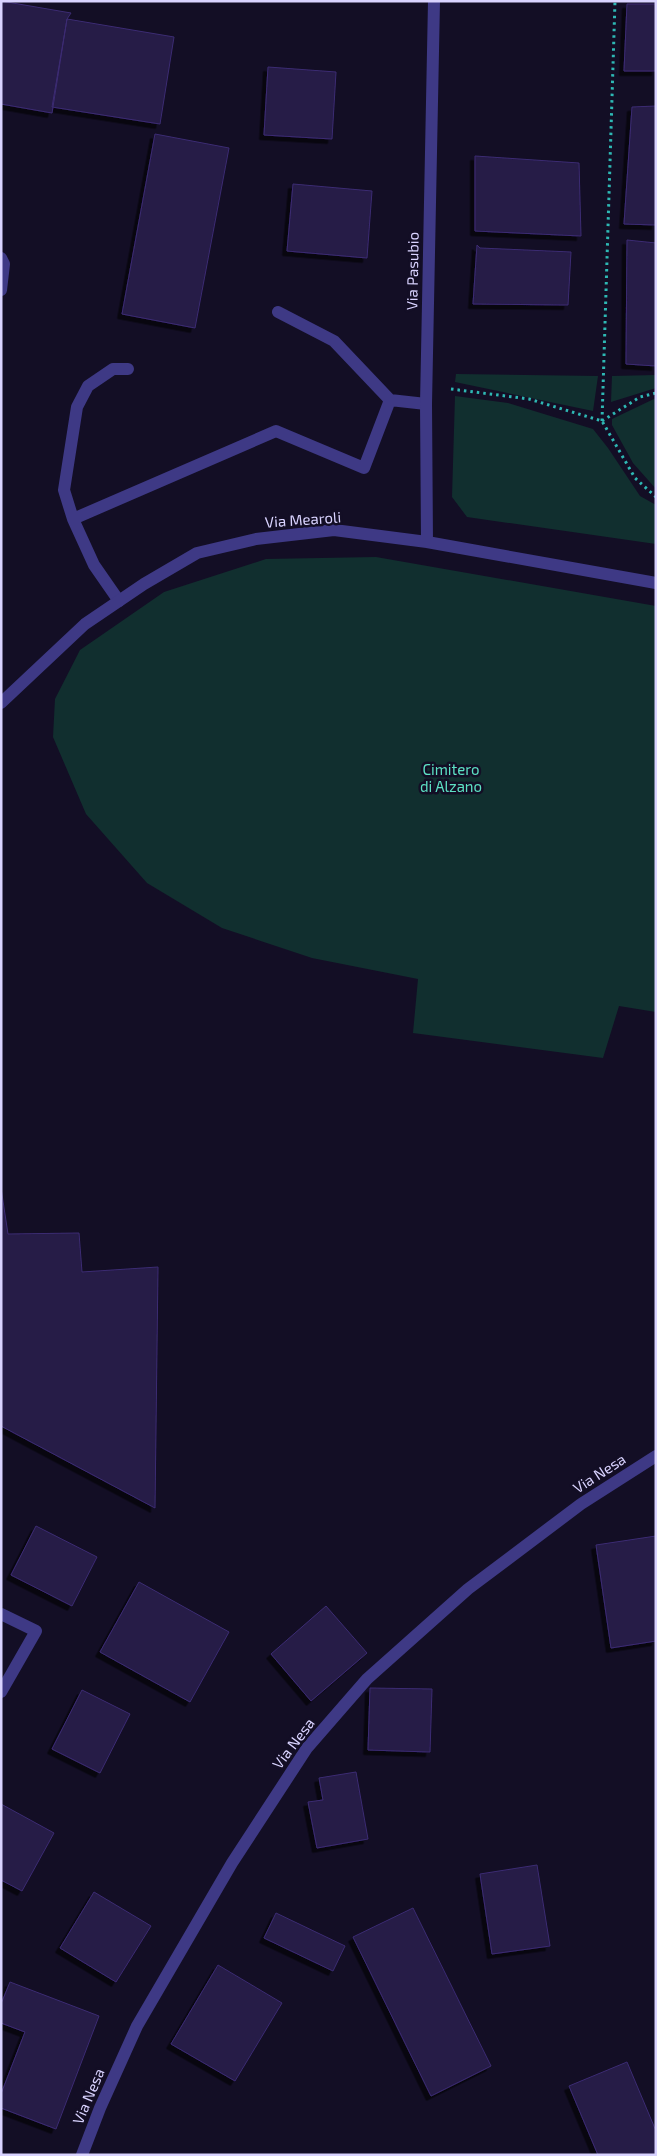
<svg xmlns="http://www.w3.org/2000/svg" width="657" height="2156" viewBox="0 0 657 2156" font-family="'Exo 2',sans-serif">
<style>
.green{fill:#112f2f}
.building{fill:#251a46;stroke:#3c2c73;filter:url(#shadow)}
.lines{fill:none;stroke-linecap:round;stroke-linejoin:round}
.path{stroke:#2eb8b4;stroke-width:3;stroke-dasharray:2.5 4;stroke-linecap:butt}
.lane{stroke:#3e3985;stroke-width:12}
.street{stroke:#3e3985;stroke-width:12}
.labels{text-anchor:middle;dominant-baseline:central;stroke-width:5;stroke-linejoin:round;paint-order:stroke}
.street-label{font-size:15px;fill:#d9d3ff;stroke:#130e25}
.park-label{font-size:15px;fill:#5de1c4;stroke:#130e25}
</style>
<defs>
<filter id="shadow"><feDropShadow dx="-4.5" dy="4.5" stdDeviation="0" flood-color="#0009"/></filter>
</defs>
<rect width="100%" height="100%" fill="#130e25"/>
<!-- green -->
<path class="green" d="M456,374l142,2 -5,35 -138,-29z
M656,375v13l-45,14 1,-26z
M455,396l53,7 85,26 15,19 32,48 16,9v39l-189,-27 -15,-20z
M656,398v91l-23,-26 -21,-38v-6z
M376,557l280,49v406l-37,-6 -16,52 -190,-25 5,-54 -106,-21 -90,-30 -75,-45 -61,-69 -33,-77 2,-38 25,-49 84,-58 102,-33z"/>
<!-- building -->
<path class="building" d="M1,1l70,12 -4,6 -15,94 -51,-9z
M627,4h29v67h-32z
M67,19l107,18 -14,87 -108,-17z
M268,67l68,5 -4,67 -68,-4z
M656,106v119l-32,-1 8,-117z
M155,134l74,14 -34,180 -73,-14z
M475,156l104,7 2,73 -106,-5z
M293,184l79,7 -5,67 -80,-7z
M627,240l29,3v123l-30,-2z
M477,245l3,3 91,4 -3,53 -95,-1z
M1,1188l7,46 71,-1 3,39 76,-5 -3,241 -154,-82z
M36,1526l61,31 -25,49 -61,-31z
M656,1536v105l-45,7 -15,-103z
M139,1582l90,50 -39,70 -90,-50z
M326,1606l41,47 -56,48 -40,-47z
M370,1688l62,1 -2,63 -62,-2z
M82,1690l48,24 -30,59 -48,-24z
M356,1772l12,67 -51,9 -9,-46 15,-2 -4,-22z
M1,1804l53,29 -32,58 -21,-11z
M537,1865l13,81 -58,8 -12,-80z
M94,1892l57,34 -35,56 -56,-34z
M413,1908l78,158 -60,30 -78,-159z
M276,1913l69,33 -12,25 -69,-33z
M218,1965l64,38 -47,78 -64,-37z
M10,1982l89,34 -43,113 -55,-21v-14l24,-62 -24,-9v-19z
M627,2062l29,69v24h-58l-29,-69z"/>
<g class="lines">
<!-- path -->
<path class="path" d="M451,389l78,10 73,22 33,57 21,19
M602,421l13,-420
M602,421l38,-24 16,-4"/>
<!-- lane -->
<path class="lane" d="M1,258l3,6 -3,26
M278,312l56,29 56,59
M73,519l-9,-29 13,-83 11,-21 25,-17h15
M119,601l-25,-36 -21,-46 203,-88 88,37 26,-68 36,4"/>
<!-- street -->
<path class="street" d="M427,542l-1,-138 8,-403
M1,703l84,-79 59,-40 53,-31 59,-14 78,-9 93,12 229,41
M1,1614l35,17 -35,61
M82,2155l18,-47 37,-82 95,-163 75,-115 60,-69 101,-90 113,-85 75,-48"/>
</g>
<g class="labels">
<!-- street labels -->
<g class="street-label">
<text transform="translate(412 271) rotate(-89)">Via Pasubio</text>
<text transform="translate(303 519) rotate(-4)">Via Mearoli</text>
<text transform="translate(599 1473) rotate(-33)">Via Nesa</text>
<text transform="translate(293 1743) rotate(-53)">Via Nesa</text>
<text transform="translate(88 2096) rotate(-67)">Via Nesa</text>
</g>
<!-- park labels -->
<g class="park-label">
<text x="451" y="769">Cimitero<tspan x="451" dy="17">di Alzano</tspan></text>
</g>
</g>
<!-- border -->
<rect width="657" height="2156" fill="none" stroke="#d9d3ff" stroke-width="5"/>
</svg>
